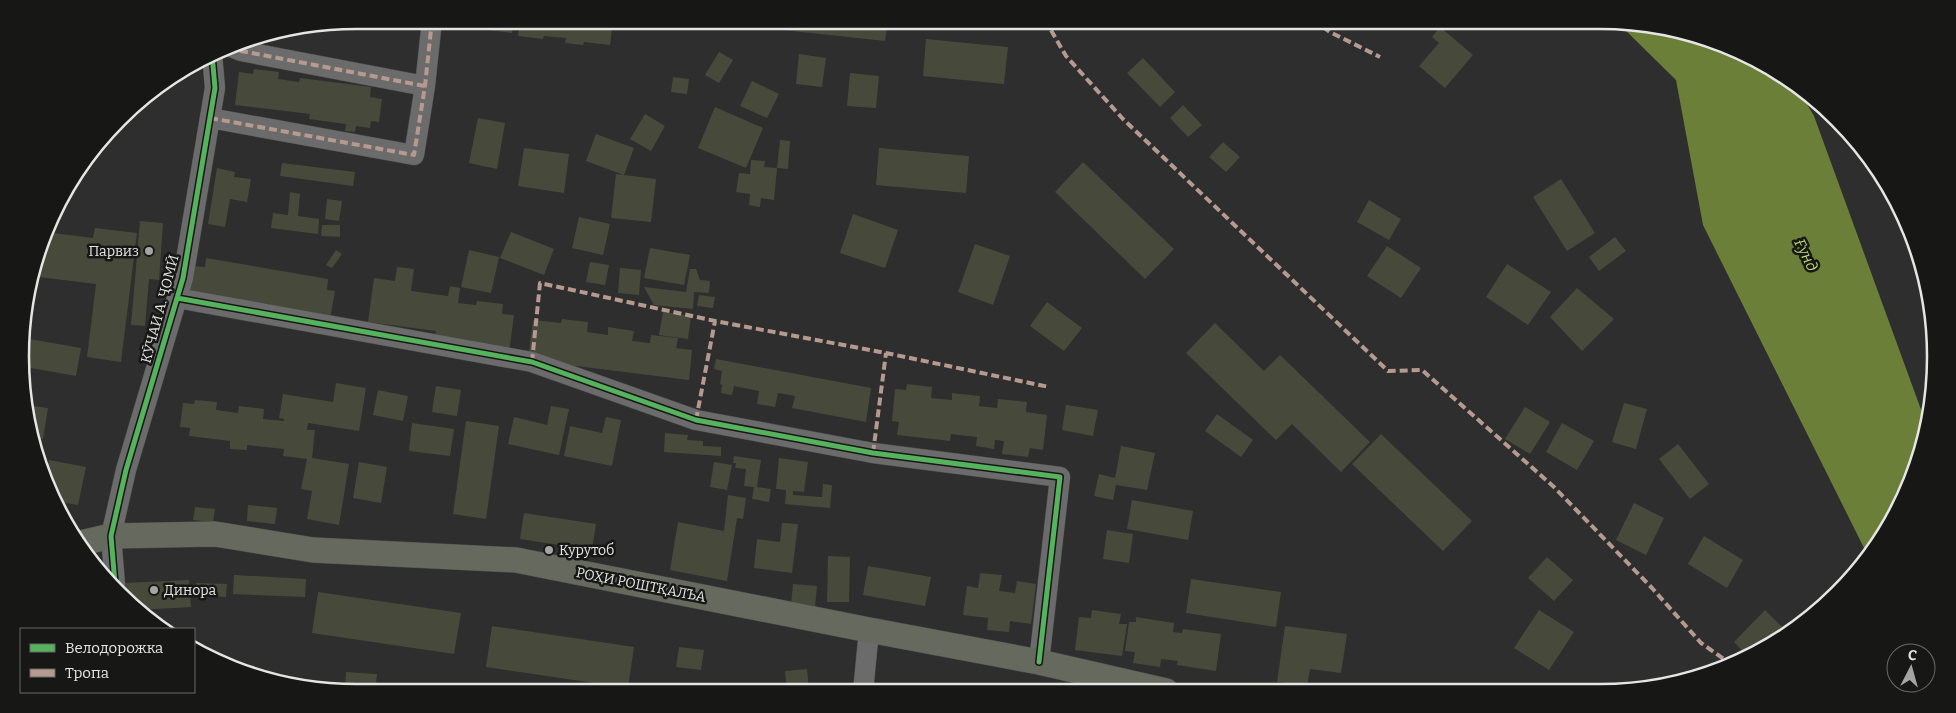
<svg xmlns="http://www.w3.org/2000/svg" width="1956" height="713" viewBox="0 0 1956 713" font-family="Bitter,serif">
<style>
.water{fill:#6b7f38}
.building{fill:#474a3a}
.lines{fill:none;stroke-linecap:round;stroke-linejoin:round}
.minor-casing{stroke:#4c4c4c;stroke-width:21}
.major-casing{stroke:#4c4c4c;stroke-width:26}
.minor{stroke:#6b6b6b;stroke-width:20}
.major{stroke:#66695d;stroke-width:25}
.quiet{stroke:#b69a8f;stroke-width:4;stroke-dasharray:8 4;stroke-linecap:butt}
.cycleway-casing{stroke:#171716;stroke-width:8}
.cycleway{stroke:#56b35d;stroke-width:5}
.poi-dot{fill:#a5a5a4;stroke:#171716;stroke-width:2}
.labels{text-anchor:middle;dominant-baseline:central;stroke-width:5;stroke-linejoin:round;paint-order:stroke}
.poi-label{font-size:14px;fill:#e5e5e4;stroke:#171716;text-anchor:start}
.street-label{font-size:14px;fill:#e5e5e4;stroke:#171716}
.water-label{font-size:15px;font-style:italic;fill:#bcdc71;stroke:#171716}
.rim{fill:none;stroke:#e5e5e4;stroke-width:2.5}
</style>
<rect width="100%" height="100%" fill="#2e2e2e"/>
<!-- water -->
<path class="water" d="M1617,22l70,10 62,23 46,29 19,32 113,310 -3,18 -45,99 -11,13 -165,-331 -27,-145z"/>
<!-- building -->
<path class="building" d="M474,20h139l-3,25 -26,-3 -1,3 -18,-2 1,-5 -22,-2 -1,3 -25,-3 1,-8 -6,-1 -1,6 -39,-5z
M784,20h104l-3,21 -102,-11z
M1440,27l33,28 -28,33 -26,-22 20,-23 -7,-6z
M926,39l82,8 -4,37 -81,-8z
M719,52l14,8 -14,23 -14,-8z
M799,54l27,4 -4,29 -26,-3z
M1143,58l32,34 -15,15 -33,-34z
M254,69l25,3 -1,7 21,3 1,-4 71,9 -1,10 12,2 -3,23 -8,-1 -1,7 -14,-2 -1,6 -10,-1 1,-7 -37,-5 1,-5 -75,-9 4,-33 14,2z
M850,73l29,3 -3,32 -29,-2z
M673,77l16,2 -2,15 -16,-2z
M752,81l27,13 -12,24 -27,-12z
M1183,105l19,20 -14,12 -18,-19z
M715,107l48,21 -17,40 -48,-20z
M645,114l20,12 -14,25 -21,-12z
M478,118l27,5 -8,46 -28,-6z
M596,134l38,14 -10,27 -38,-14z
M780,140l10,1 -2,28 -11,-1 -3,32 -13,-2 -1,9 -11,-2 1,-11 -14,-2 3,-19 11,1 1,-14 14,1 -1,6 13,1z
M1223,142l17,15 -14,15 -17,-15z
M524,148l45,6 -5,39 -46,-7z
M879,148l90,8 -3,37 -90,-8z
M1083,162l91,87 -29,30 -90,-87z
M282,163l73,9 -2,14 -73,-10z
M217,168l18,4 -1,5 17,2 -4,23 -17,-3 -5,28 -17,-3z
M616,174l40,5 -5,43 -40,-4z
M1561,179l34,54 -28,18 -34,-54z
M290,192l10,2 -2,22 21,3 -1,15 -47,-6 2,-15 15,2z
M327,199l15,2 -3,20 -14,-2z
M1369,200l32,19 -12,21 -32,-18z
M853,214l45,16 -13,38 -45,-15z
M579,217l31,7 -7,31 -31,-7z
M140,221l23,2 -4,57 -10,-1 -4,47 -14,-1z
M322,225h18v12l-19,-1z
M95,228l42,5 -16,129 -34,-5 9,-73 -65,-8 7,-28 7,-16 48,6z
M511,232l43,17 -10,26 -44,-17z
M1615,237l11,14 -27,20 -10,-14z
M975,244l35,12 -17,49 -35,-13z
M1387,246l34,22 -20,30 -34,-22z
M650,248l40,7 -6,30 -40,-7z
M336,250l6,4 -10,14 -6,-3z
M469,250l30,7 -8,36 -30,-6z
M206,258l122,21 -1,11 8,1 -5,28 -142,-24 5,-29 12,1z
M590,262l19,3 -4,20 -19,-3z
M1507,264l44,28 -23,33 -42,-28z
M397,267l17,2 -3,22 37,5 2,-10 10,2 -2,15 18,2 1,-4 26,3 -1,10 12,1 -5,38 -74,-17 1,-5 -68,-9 6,-44 21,3z
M620,268l21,2 -2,25 -21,-2z
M690,269h6l4,11 10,1 -1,12 -15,-1 -1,17 -39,-4 -10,-18 42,5z
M1577,288l37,31 -32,32 -32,-34z
M699,295l16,2 -2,11 -16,-2z
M1047,302l35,26 -18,23 -34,-25z
M663,312l28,4 -3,23 -29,-4z
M562,319l26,3 -1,10 21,3v-8l26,4 -2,10 18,2 1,-8 27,3 -2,10 16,2 -3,30 -161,-20 5,-40 28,3z
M1215,323l49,48 16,-16 90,87 -29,30 -49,-48 -16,16 -90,-87z
M24,338l57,10 -5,28 -51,-9z
M716,359l155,29 -5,34 -74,-14 3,-12 -17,-3 -3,14 -18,-3 2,-13 -25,-5 -2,9 -11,-2 1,-8 -2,-1 2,-13 -8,-2z
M336,383l30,5 -7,43 -51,-8 -1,7h8l-3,28 37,6 -10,61 -32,-6 5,-28 -11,-2 6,-30 -24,-3 1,-7 -37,-4v5l-17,-1v-8l-41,-5 1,-8 -10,-1 3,-24 11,1 1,-4 22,2 -1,8 22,3 1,-7 25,3 -1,10 21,2v-2l-5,-1 4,-24 50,8z
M907,384l25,3 -1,11 21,2v-7l28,3 -1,10 18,2 1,-9 29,3 -1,10 21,3 -4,35 -13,-2 -2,9 -26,-3 2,-13 -9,-1 -1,9 -18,-3 1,-9 -26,-3 -1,7 -53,-6 2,-13 -7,-1 3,-32 11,1z
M436,386l25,4 -4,26 -25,-4z
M378,390l30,6 -5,25 -30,-6z
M1624,403l23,6 -11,40 -24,-7z
M26,405l22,3 -5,31 -12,-2 -4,-15z
M1066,405l32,5 -5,26 -31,-6z
M551,406l18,3 -10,46 -51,-11 6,-27 33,8z
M1525,407l25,15 -20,32 -25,-15z
M1217,414l36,26 -12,17 -36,-26z
M606,417l15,3 -9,46 -48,-10 6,-30 32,7z
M466,421l33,5 -13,93 -33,-5z
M412,423l42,6 -4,27 -41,-5z
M1562,423l32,18 -17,29 -31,-18z
M665,433l23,2 -1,5 16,1v5l18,1v9l-57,-4z
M1381,434l91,87 -29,30 -91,-87z
M1678,444l31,40 -19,15 -31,-40z
M1121,446l34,7 -8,37 -31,-5 -3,15 -19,-4 5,-22 16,4z
M734,456l27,4 -4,27 14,2 -2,13 -17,-3 2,-12 -10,-1 2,-17 -11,-1 1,-5h-3z
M779,458l29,4 -4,30 -11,-1v4l29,2 1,-13 9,1 -2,23 -45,-4 1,-14 -10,-1z
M49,460l37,7 -8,38 -24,-4 -10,-20z
M359,462l28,5 -6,36 -28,-5z
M714,462l18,3 -5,25 -17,-3z
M728,495l18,3 -3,21 -6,-1 -10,63 -57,-11 8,-48 46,9z
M1132,500l61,11 -5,29 -61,-11z
M1634,503l30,15 -18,37 -30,-15z
M248,505l29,3 -2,16 -28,-3z
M195,507l20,2 -2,13 -20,-2z
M524,513l72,11 -4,26 -72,-11z
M782,523l16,1 -6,49 -38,-5 3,-29 23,3z
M1107,530l26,4 -4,29 -26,-4z
M1704,536l39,24 -16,28 -39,-24z
M828,556l22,1 -1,45h-22z
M1547,557l26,23 -19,21 -26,-23z
M868,566l63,11 -6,29 -62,-11z
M980,573l22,2 -3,16 16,2 2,-12 19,3 -5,40 -21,-3 -1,11 -22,-2 1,-12 -25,-3 4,-29 11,2z
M234,575l72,4 -1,18 -72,-3z
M1191,579l90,13 -5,35 -90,-14z
M189,580l2,27 -52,3 -14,-15 -1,-12z
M196,583l31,1 -1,13 -31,-2z
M793,584l24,2 -2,21 -24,-2z
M318,592l143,21 -7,41 -142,-21z
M1092,610l29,4 -2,10h8l-5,32 -47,-6 4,-33 12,1z
M1539,610l35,22 -25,38 -35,-22z
M1765,610l22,22 -38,26 -15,-16z
M1136,617l38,6 -1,9 9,1 1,-4 38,5 -5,37 -39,-6 1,-4 -17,-2 -1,8 -27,-4 2,-11 -10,-1 4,-29h7z
M492,626l142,21 -6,41 -142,-21z
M1285,626l62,8 -6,39 -31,-4 -3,17 -30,-4z
M679,647l25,3 -3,20 -25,-3z
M807,669l2,23h-22l-2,-21z
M346,672l31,2 -2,19 -30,-2z"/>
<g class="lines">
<!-- minor casing -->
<g class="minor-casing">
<path id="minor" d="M229,46l12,5 184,35
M210,118l204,37 11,-69 7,-66
M177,298l355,64 164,58 177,33 187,24 -21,185
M115,584l-4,-48 15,-66 57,-192 32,-190 -3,-34
M863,692l6,-62"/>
</g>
<!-- major casing -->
<g class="major-casing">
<path id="major" d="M77,544l34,-8 104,-2 98,16 203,10 353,70 170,32 127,29"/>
</g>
<!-- minor -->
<use href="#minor" class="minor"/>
<!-- major -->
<use href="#major" class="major"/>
<!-- quiet -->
<path class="quiet" d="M1045,20l21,36 57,63 265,252 34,-1 132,117 98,101 49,55 30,21
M1313,20l17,12 50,25
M229,46l12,5 184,35
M241,51l2,-11
M210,118l204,37 11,-69 7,-66
M532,362l8,-79 175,38 171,32 163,34
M696,420l19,-99
M873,453l13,-100"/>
<!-- cycleway casing -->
<g class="cycleway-casing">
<path id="cycleway" d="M177,298l355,64 164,58 177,33 187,24 -21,185
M115,584l-4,-48 15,-66 57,-192 32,-190 -3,-34"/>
</g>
<!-- cycleway -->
<use href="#cycleway" class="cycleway"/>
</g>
<!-- markers -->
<g class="poi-dot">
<circle cx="149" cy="251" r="5"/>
<circle cx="549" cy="550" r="5"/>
<circle cx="154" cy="590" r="5"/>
</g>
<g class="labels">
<!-- poi labels -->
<g class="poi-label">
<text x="139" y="251" text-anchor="end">Парвиз</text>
<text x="559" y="550">Курутоб</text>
<text x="164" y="590">Динора</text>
</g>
<!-- street labels -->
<g class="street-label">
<text transform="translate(160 309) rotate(-75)">КӮЧАИ А. ҶОМӢ</text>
<text transform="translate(641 585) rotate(11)">РОҲИ РОШТҚАЛЪА</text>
</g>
<!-- water labels -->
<g class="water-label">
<text transform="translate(1806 255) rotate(64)">Ғунд</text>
</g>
</g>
<!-- crop -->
<path d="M0 0H1956V713H0ZM356 29H1600A327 327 0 0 1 1927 356V357A327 327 0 0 1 1600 684H356A327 327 0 0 1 29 357V356A327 327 0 0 1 356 29Z" fill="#171716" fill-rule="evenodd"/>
<path class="rim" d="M356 29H1600A327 327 0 0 1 1927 356V357A327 327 0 0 1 1600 684H356A327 327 0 0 1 29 357V356A327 327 0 0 1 356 29Z"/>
<!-- legend -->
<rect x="20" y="628" width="175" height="65" fill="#171716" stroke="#696968"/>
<rect x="30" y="644" width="25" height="8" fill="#56b35d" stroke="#696968"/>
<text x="65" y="653" font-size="15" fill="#e5e5e4">Велодорожка</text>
<rect x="30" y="669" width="25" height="8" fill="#b69a8f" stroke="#696968"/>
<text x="65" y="678" font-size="15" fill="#e5e5e4">Тропа</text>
<!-- north arrow -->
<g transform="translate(1911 668) rotate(6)"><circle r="24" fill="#171716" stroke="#696968"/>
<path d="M0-4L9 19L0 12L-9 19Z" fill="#a5a5a4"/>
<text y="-8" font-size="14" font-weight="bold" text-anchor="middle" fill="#e5e5e4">С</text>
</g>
</svg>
